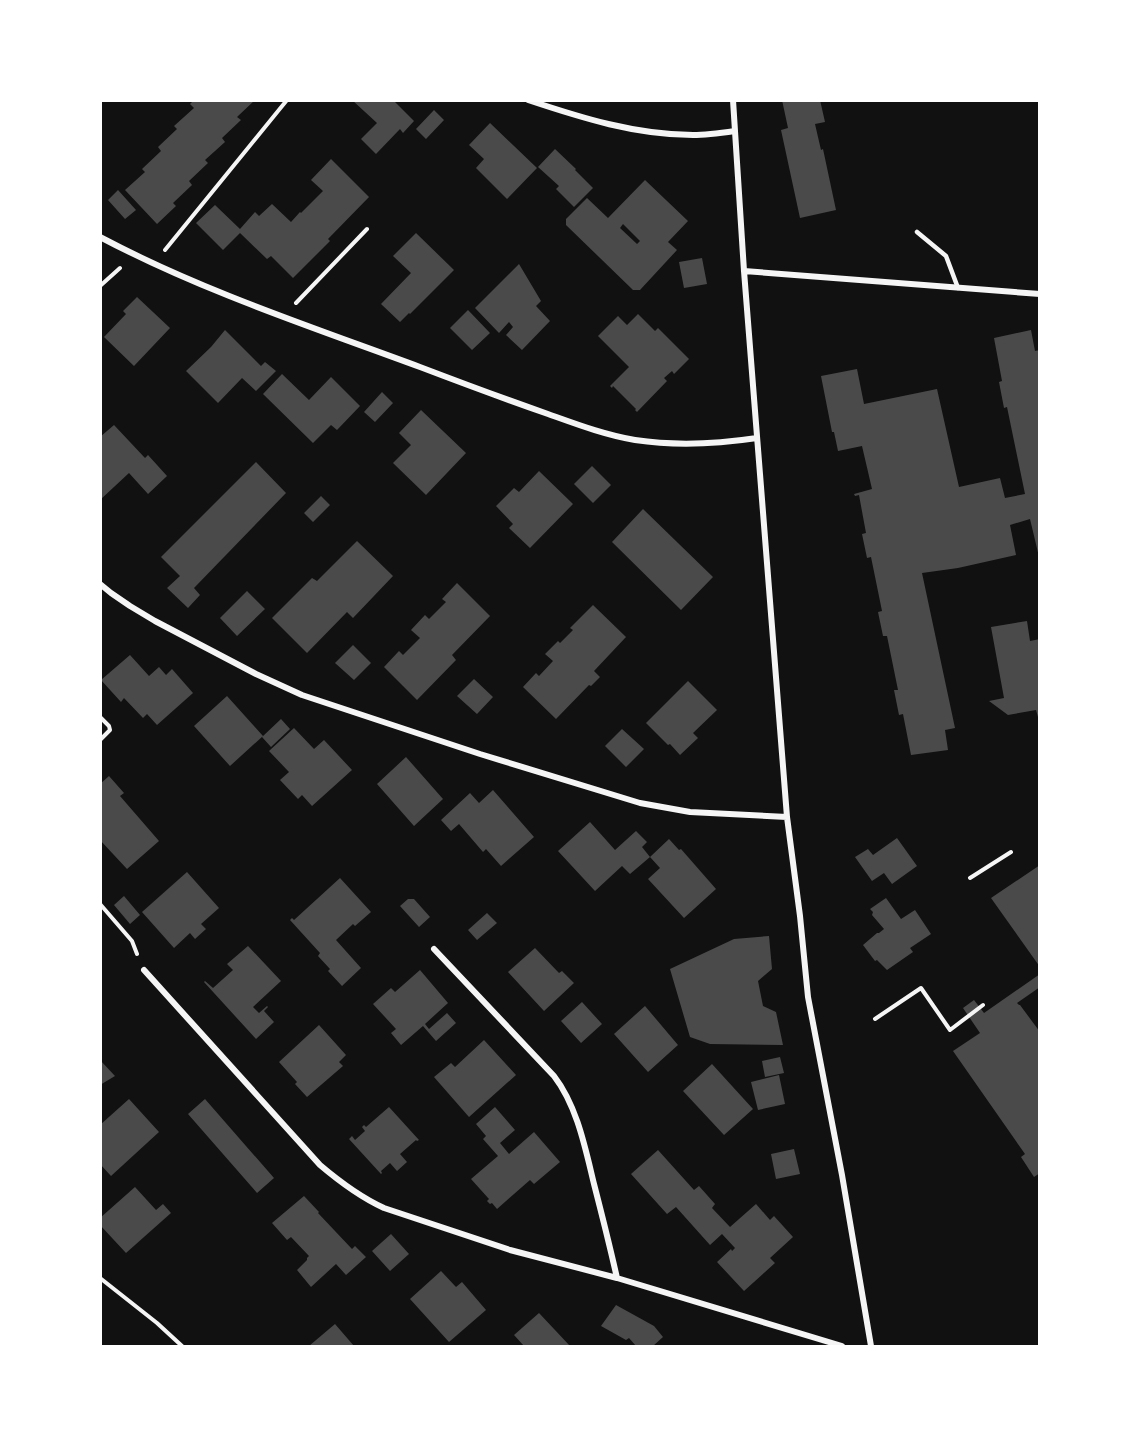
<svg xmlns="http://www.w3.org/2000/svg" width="1140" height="1447" viewBox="0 0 1140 1447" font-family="Signika,sans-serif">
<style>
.building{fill:#4a4a4a;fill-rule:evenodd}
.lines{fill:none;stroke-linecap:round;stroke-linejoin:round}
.path{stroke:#f5f5f5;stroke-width:4}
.service{stroke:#f5f5f5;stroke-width:4.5}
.minor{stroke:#f5f5f5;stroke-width:6}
</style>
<rect width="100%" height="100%" fill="#111"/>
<!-- building -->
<path class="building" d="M194,100h61l-18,17 4,3 -19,18 3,4 -20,18 3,3 -19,18 3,4 -19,18 3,3 -19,18 -32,-34 20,-18 -3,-3 19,-18 -3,-4 19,-18 -3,-3 20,-18 -4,-4z
M352,100h41l21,21 -11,12 -3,-4 -24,25 -15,-15 16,-16z
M782,100h38l5,22 -10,2 6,26 2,-1 13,61 -36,8 -19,-88 7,-2z
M434,110l10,10 -18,19 -10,-10z
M490,123l47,45 -30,31 -31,-31 8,-9 -15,-14z
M555,149l21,20 -1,1 18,18 -19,19 -18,-18 3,-3 -21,-19z
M331,159l38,38 -41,42 2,2 -37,37 -22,-22 -4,3 -27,-26 -17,17 -27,-27 19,-18 25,24 15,-17 4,4 13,-12 19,18 9,-10 1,1 22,-22 -12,-11z
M645,180l43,41 -20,21 9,8 -37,40h-7l-67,-65v-6l21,-21 21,20zM623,224l17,17 -3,3 -17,-16z
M118,190l18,20 -11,9 -17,-19z
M416,233l38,37 -44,44 -1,-1 -9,9 -19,-18 30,-31 -18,-17z
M702,258l5,26 -23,4 -5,-26z
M519,264l22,37 -5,5 14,15 -28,29 -16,-15 7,-8 -4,-5 -10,11 -24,-25z
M137,297l33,31 -36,38 -30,-29 22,-23 -3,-3z
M468,310l22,23 -18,17 -22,-22z
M638,314l17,17 3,-3 31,31 -15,15 -2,-3 -8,7 3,3 -30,31 -2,-2 1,-1 -23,-23 -1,2 -2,-2 19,-19 -31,-31 20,-20 9,9z
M225,330l36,36 4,-4 11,9 -20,20 -14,-13 -24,25 -32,-32 25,-24z
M1031,330l4,21 5,-1v211l-10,-42 -20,6 6,30 -58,13 -36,5 33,155 -10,2 3,20 -37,5 -8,-41 -4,1 -5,-25h4l-11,-54h-4l-5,-24 4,-1 -11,-54 -4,1 -5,-24 4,-1 -7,-38 -4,1 -1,-2 18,-5 -10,-43 -24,5 -4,-19h-2l-11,-56 36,-7 7,35 73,-15 22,98 41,-9 5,20 20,-4 -18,-87 -3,1 -5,-26 3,-1 -8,-43z
M282,374l27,26 22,-23 29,29 -23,24 -6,-5 -18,18 -50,-49z
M382,392l11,11 -18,19 -11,-10z
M421,410l45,43 -40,42 -33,-32 18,-18 -12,-12z
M114,425l31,33 3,-3 19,21 -19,18 -19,-21 -29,27v-63z
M256,462l30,31 -92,95 6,7 -12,13 -21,-20 13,-12 -19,-19z
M592,466l19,19 -18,18 -19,-19z
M539,471l34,33 -43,44 -21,-20 4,-4 -17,-18 18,-18 5,4z
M321,496l9,9 -17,17 -9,-9z
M643,509l70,68 -32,33 -69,-68z
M357,541l36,35 -40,42 -6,-6 -40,41 -35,-35 40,-40 5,3z
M457,583l33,33 -38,39 4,5 -39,40 -33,-33 15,-16 4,4 17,-17 -9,-8 14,-15 4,4 17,-17 -4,-3z
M247,591l18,18 -28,27 -17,-18z
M593,605l33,32 -32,34 6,6 -9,9 -2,-1 -33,34 -33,-32 13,-14 3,3 14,-15 -8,-7 13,-13 2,2 13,-13 -3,-2z
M1027,621l3,20 10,-2v85l-4,-14 -28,5 -19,-14 15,-3 -13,-71z
M353,645l18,18 -17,17 -19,-17z
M130,655l19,21 10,-9 7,8 6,-6 21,24 -36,32 -10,-11 -4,4 -19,-20 -3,4 -20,-22z
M474,679l19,18 -16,17 -20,-18z
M688,681l29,29 -24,23 5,5 -18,17 -10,-11 -2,1 -22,-22z
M227,696l36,40 -33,30 -36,-40z
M281,719l9,10 -19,18 -9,-10z
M294,728l20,21 10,-9 28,30 -40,36 -10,-11 -4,4 -18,-19 9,-8 -20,-21z
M622,729l22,20 -18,18 -21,-21z
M406,757l37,42 -29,27 -37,-42z
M109,776l15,17 -4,3 39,45 -32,28 -27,-29v-56z
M493,790l41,47 -33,29 -15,-17 -3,3 -24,-28 -8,7 -10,-11 29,-27 9,10z
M590,822l25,28 21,-19 11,11 -5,5 8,10 19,-18 10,11 2,-1 35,40 -32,29 -36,-39 12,-11 -10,-11 -20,17 -8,-8 -27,25 -37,-40z
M897,838l20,28 -25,18 -8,-11 -12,8 -17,-24 13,-8 5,6z
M1040,865v102l-49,-69z
M187,872l32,36 -18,16 5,5 -11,10 -5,-6 -16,15 -32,-36z
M340,878l31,34 -16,14 -2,-2 -17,16 25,28 -19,18 -14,-15 2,-2 -12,-13 2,-3 -30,-33 2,-2 2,2z
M124,896l16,19 -10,9 -16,-19z
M886,898l15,21 14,-9 16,24 -21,14 3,4 -26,18 -10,-10 -2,1 -12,-16 14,-12h2l5,-4 -12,-14 1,-3 -3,-3z
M408,899h6l16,18 -11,10 -19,-21z
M487,913l10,10 -20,17 -9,-10z
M769,936l3,33 -14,12 5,25 13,6 7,33 -73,-1 -20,-7 -20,-68 64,-30z
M248,946l33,35 -28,26 6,6 8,-7 1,1 -4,4 10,11 -18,17 -52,-57 1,-1 8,7 20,-18 -6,-6z
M535,948l24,25 3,-2 12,12 -30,28 -36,-39z
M420,970l28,33 -23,21 4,5 18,-16 9,10 -20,18 -13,-15 -22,19 -10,-12 5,-4 -23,-25 18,-16 4,4z
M1040,974v13l-23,16 2,2h1l20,27v141l-6,4 -13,-20 4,-3 -72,-103 27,-18 -17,-25 11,-8 10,13z
M582,1002l20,22 -21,19 -20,-22z
M645,1006l33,39 -30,27 -34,-38z
M319,1025l27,30 -7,7 4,4 -36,31 -12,-13 2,-2 -18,-20z
M484,1040l32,35 -47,42 -35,-40 17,-14 4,4z
M780,1057l4,16 -19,4 -3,-16z
M100,1060l15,16 -15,9z
M712,1064l41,45 -29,26 -41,-44z
M779,1075l6,29 -27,6 -7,-28z
M129,1099l30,33 -48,44 -11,-12v-39z
M205,1099l69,79 -17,15 -69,-79z
M389,1107l30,33 -2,1 -1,-1 -16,14 7,8 -10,9 -7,-8 -9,8 1,2 -1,1 -32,-35 3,-3 3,4 10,-9 -3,-4 2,-2 2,2z
M495,1107l20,23 -15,13 9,11 25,-22 26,30 -26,22 -4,-4 -33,29 -5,-6 -2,1 -3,-3 2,-2 -18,-20 27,-23 -15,-17 3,-3 -10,-12z
M794,1149l6,25 -24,5 -5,-25z
M658,1150l36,40 5,-4 16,18 -3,4 18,19 26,-23 14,16 4,-4 19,21 -23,21 5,5 -31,28 -27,-29 14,-13 1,2 3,-3 -13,-14 -12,11 -34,-38 -9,7 -36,-40z
M135,1187l21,23 7,-6 8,9 -45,40 -26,-28v-7z
M304,1196l15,16 -1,1 34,36 3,-3 11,11 -20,18 -10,-11 -25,23 -14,-17 10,-10v-2l2,-2 -18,-19 -4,3 -15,-17z
M391,1234l18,20 -19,17 -18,-20z
M441,1271l15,16 6,-5 24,28 -37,32 -39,-43z
M616,1305l38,21 9,11 -10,9h-17l-7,-8 -3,2 -25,-14z
M539,1313l31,33h-46l-10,-11z
M335,1324l19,22h-45z"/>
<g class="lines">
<!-- path -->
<path class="path" d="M100,101l1,-1
M165,250l122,-150
M100,286l20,-18
M296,303l71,-74
M100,717l9,9 1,4 -10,10
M970,878l41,-26
M100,904l32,37 5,13
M875,1019l46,-31 29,42 33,-25
M100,1278l57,45 25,23"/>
<!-- service -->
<path class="service" d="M917,232l29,24 12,32"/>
<!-- minor -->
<path class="minor" d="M528,100c54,18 108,35 165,35 14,0 28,-2 42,-4
M733,100l11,171 43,546 13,99 8,81 34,178 29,171
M100,237c102,54 212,90 320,130 42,16 85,32 128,47 28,10 57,21 87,26 40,6 82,4 122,-2
M744,271l296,23
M100,584l11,9 19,13 25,15 101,53 46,21 178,59 160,49 50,9 97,5
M434,949l120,127c23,30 31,71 40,108 8,31 16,63 23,94
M144,970l176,195c20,17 40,32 64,43l126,42 107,28 225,68"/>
</g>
<!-- border -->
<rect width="1140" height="1447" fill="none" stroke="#ffffff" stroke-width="204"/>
</svg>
